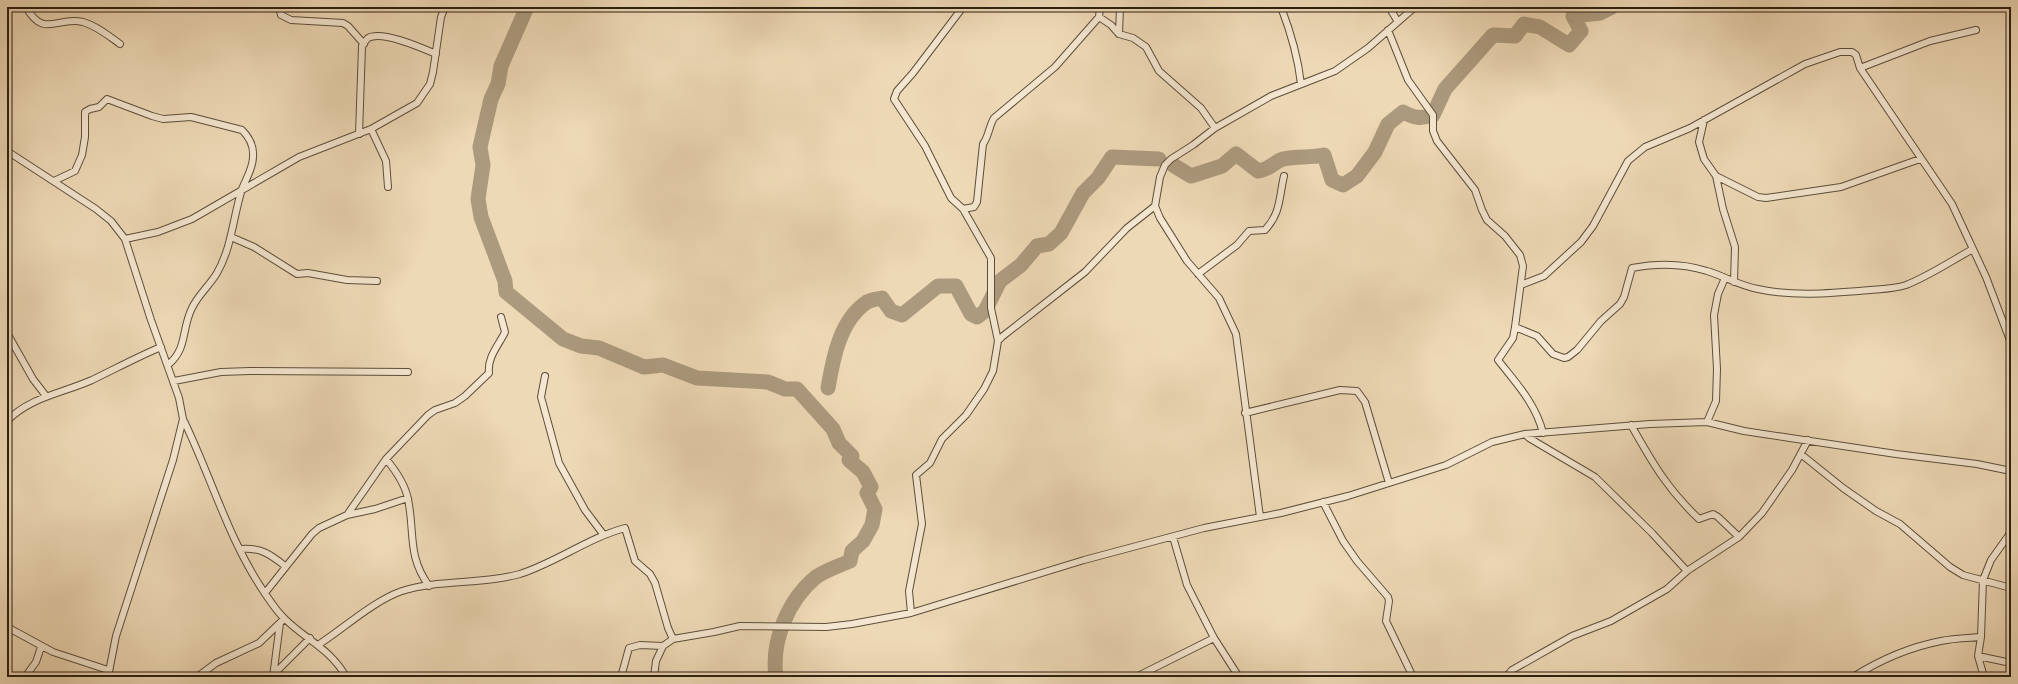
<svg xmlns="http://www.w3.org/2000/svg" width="2018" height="684" viewBox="0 0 2018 684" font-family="Alegreya,serif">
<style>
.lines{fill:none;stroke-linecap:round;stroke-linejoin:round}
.river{stroke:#ac9a7e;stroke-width:15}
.minor-casing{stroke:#5c4e3b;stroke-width:8}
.minor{stroke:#f4e6d0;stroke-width:6}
</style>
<rect width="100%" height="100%" fill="#eed9b6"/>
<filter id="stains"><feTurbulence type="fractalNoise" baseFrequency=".005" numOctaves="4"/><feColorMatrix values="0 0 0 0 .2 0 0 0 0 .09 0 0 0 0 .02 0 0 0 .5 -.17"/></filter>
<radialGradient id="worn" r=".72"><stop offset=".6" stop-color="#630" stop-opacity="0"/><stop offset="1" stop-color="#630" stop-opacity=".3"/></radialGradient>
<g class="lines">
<!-- river -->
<path class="river" d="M527,7l-26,59 -3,18 -7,15 -11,48 3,18 -5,34 3,18 24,64 1,11 57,47 18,7 18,2 45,19 19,-2 34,13 71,4 17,7h12l36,40 6,14 13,13 -3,4 14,12 8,15 -4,6 8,16 -3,16 -9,16 -11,10 -2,10c-11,5 -24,9 -34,16 -28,23 -45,64 -40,100
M1173,165l18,11 31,-10 14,-12 22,17c14,-2 15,-9 25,-12 13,-3 28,-1 41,-4l8,25 11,5 14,-9 18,-24 13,-28 15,-12c11,6 18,7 30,3l12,-26 48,-54 22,1 9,-12 16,3 29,18 12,-14 -8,-15 27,-3 12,-6
M828,388c5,-30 12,-68 39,-86 4,-2 10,-3 15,-4l9,13 11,4 36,-29h18l15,28 6,3 8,-6 15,-30 21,-16 16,-19 12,-2 12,-11 22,-40 15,-15 14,-21 47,2"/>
<!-- minor casing -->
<g class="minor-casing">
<path id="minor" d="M26,7c18,32 31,9 57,15 14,4 26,14 37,22
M279,7l2,8 10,5 52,3 5,3 16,18
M963,7l-50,66 -16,18 -3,8 31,47 26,52 12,11 28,49v50l7,33
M1281,7c10,26 17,50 20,77
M1389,7l9,15
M1099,17l12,8 8,9 14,4 13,9 13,24 42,37 14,20
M1388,30l20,50 25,35v16l4,10 38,49 7,20 5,10 18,16 15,19 3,11 -8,61 -2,11 -15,22c18,23 38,44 45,73
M1119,34l1,-27
M1860,68l70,-27 46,-11
M1704,120l-5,22 5,17 12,17 7,33 12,38 -1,35
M371,129l15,32 2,26
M359,134l3,-88c2,-3 4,-6 6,-8 14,-8 54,10 68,16
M7,151l89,58 15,12 14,18 26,81 28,78 4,21 -10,41 -57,176 -8,41
M1716,176l42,21 8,1 75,-11 79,-28
M54,181l21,-10 7,-16 3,-18v-25l5,-3 9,-2 8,-8 45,17 11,3 28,-2 51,13c8,8 12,16 11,27 0,11 -7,22 -11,32 -9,28 -10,58 -25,84 -7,12 -19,22 -25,35 -11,22 -4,40 -24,57
M963,209l11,-2 3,-5 6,-58c6,-8 6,-18 11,-26l61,-51 44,-50 1,-10
M231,237l23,10 43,27 11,-1 39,7 30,1
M125,239l33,-7 34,-13 107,-62 72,-28 46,-26 13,-19 3,-12 8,-55 4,-10
M1198,274l39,-29 12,-14 16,-1c16,-17 14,-33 19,-54
M1521,285l23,-9 37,-34 12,-16 35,-65 17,-14 45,-19 115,-64 35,-12h12l4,3 4,13 92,136 34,73 25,66
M1515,327l22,9 16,18 11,4 4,-1 9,-7 24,-29 19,-17 4,-7 8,-29c26,-5 50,-5 75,3 17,5 33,15 51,18 36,8 76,4 112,1 12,-1 24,-1 36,-5 23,-9 45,-24 67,-36
M7,333l26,46 13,17
M545,376l-4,21 18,66 26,47 18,24
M174,381l47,-9 29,-1 158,1
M1245,413l95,-23 17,1 8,11 24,81
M183,419c28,57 45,120 81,173 6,9 13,20 21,27 20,20 47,31 61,58
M7,421c23,-24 56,-28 85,-41 23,-11 45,-23 69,-33
M1707,422l9,-21 1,-32 -3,-54 4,-21 7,-16
M1631,425c21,37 36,64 68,94l14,-5 5,3 21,20
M1525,434l4,4 66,39 57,56 35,38
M1802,455l41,33 33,23 24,13 50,43 13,8 48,13
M386,459c10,12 19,25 22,40 7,34 -1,57 21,87
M1323,502l20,39 14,20 31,36 1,4 -3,20 27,56
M347,515l28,-6 33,-11
M1260,517l-24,-183 -17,-36 -32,-37 -27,-43 -5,-12 5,-29 5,-12 6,-6 22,-14 22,-17 56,-32 64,-25 33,-23 47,-41
M1173,537l14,48 27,53 25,39
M240,549c20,-2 30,5 45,17
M265,593l47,-59 7,-6 28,-13 39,-56 42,-44 7,-5 20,-7 10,-7 24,-23c-2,-16 10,-28 16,-41l-4,-15
M911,613l-2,-22 13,-67 -6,-49 14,-12 12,-24 24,-24 18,-26 9,-18 5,-30 5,-5 82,-64 42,-44 28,-22
M7,627l46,25 55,18
M318,645c26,-17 57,-45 84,-54 37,-12 79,-6 118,-17 37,-12 68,-36 105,-46l10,33 15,13 5,9 13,45 5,11
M1978,656l33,7
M275,673l35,-35
M25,677l11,-15 5,-15
M197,677l19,-14 43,-20 25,-24
M273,677l7,-54
M621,677l8,-29 11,-3 23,1
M654,677l2,-16 7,-15 10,-7 41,-7 26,-6 86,1 26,-3 59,-11 173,-53 120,-32 77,-15 67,-17 98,-31 46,-23 33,-8 125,-10 57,-2 37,9 152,23 81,10 34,7
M1136,677l78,-39
M1462,677h1
M1506,677l6,-7 60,-34 39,-15 56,-32 20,-18 52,-34 23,-24 30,-43 16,-30
M1853,677c27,-17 57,-30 88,-36 13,-3 27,-3 40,-4
M1984,677l-6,-21 3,-19 2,-57 8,-20 20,-28"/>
</g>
<!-- minor -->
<use href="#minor" class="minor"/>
</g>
<!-- margin -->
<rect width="2018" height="684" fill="none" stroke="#eed9b6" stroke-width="24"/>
<rect x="8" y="8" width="2002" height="668" fill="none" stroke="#2b1f12" stroke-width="2"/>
<rect x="12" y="12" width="1994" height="660" fill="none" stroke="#2b1f12"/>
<rect width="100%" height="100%" filter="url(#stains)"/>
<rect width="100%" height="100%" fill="url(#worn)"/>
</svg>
